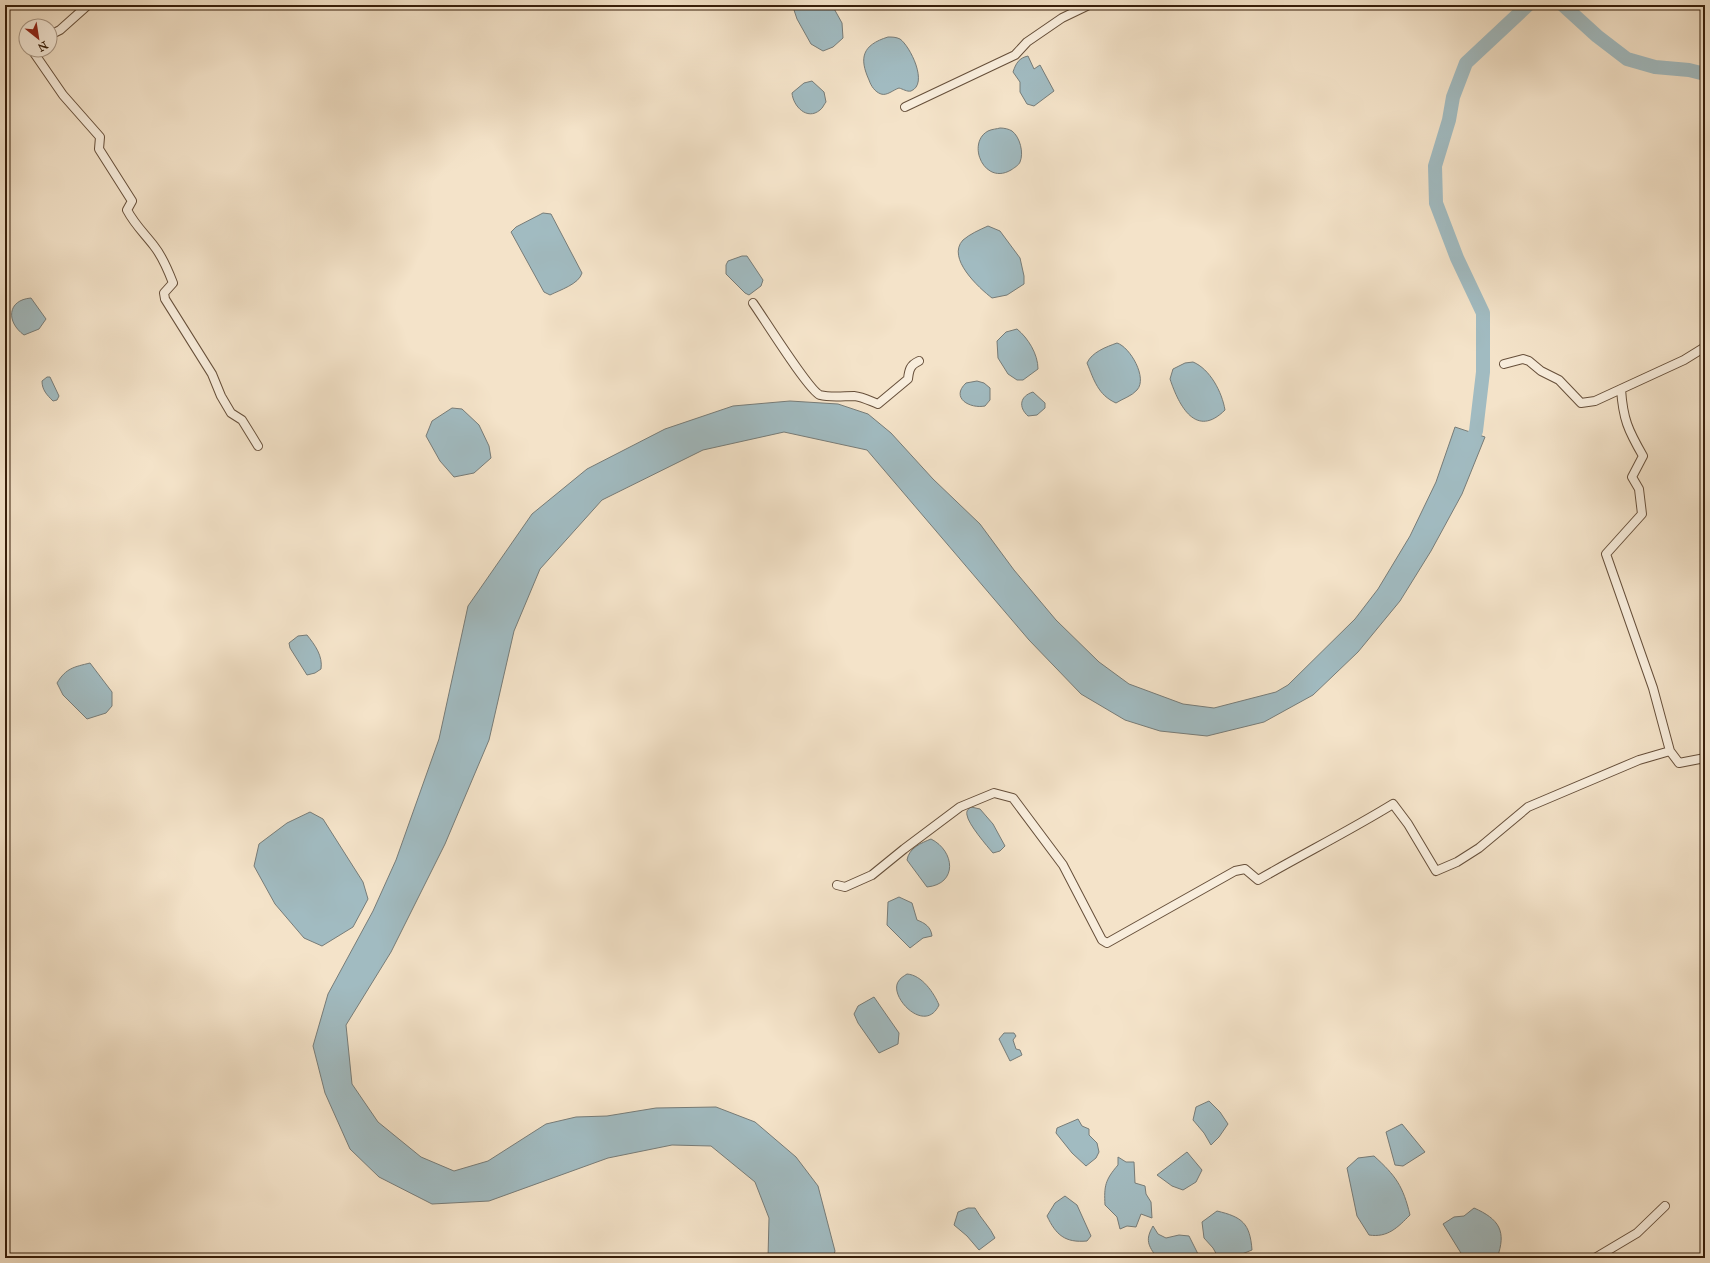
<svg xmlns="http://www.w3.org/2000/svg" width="1710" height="1263" viewBox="0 0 1710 1263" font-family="'IM FELL Great Primer',serif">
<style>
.water{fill:#a1bbc1;stroke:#777c78}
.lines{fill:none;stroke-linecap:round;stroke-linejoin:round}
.river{stroke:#a1bbc1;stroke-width:14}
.street-casing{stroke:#664f3a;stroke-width:10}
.street{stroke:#f8eddc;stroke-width:8}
</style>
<rect width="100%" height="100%" fill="#f4e3c9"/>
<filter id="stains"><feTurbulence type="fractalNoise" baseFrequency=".005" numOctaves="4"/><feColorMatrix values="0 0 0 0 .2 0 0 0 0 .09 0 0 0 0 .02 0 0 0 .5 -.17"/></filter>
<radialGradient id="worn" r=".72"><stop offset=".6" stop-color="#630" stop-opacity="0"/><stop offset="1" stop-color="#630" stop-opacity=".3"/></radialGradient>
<!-- water -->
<path class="water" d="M797,5h35l10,18 1,15 -10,9 -10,4 -12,-7 -14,-25 -3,-9z
M888,37c4,0 8,0 12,2 10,7 29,45 11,52 -4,1 -8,-2 -12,-3 -6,2 -12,8 -18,6 -6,-2 -10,-8 -12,-14 -10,-22 -7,-35 19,-43z
M1028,56l6,13 6,-4 14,26 -20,15 -7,-2 -7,-12v-10l-7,-10c3,-9 6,-14 15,-16z
M812,81l12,11 2,10c-2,2 -3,6 -6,8 -13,11 -27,-4 -28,-17l12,-10z
M1000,128c4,0 9,1 12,3 8,6 12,22 8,31 -1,3 -6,6 -9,8 -27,16 -45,-27 -23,-39 4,-2 9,-2 12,-3z
M543,213l8,1 31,59c-3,11 -22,17 -32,22l-6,-3 -33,-60 5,-5z
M988,226l12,5 20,27 4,18v8l-17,11 -15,3c-13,-10 -46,-40 -29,-58 7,-6 16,-10 25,-14z
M742,256h5l16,24 -2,6 -12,9 -4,-2 -19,-19v-9l2,-4z
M31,298l15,21 -7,10 -15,6c-18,-13 -17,-35 7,-37z
M1017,329c11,9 21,25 21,40l-15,11h-6l-9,-6 -10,-16 -1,-17 9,-9z
M1117,343c13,4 31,35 20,47 -5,6 -15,9 -21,13 -18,-8 -22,-23 -29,-40 5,-11 19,-16 30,-20z
M1193,362c17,7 29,30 32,48 -29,29 -46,-4 -55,-31l3,-10 12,-6z
M47,377h3l9,19 -2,4 -4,1c-6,-6 -11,-11 -11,-20z
M977,381l7,2 6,5v12l-5,6c-15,3 -35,-8 -19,-23z
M1033,392l12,11v5l-8,7 -9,1c-10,-9 -8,-20 5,-24z
M790,401l48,3 30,10 23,19 42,46 47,45 34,46 42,50 43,42 30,22 54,20 31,4 62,-16 12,-7 67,-66 23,-30 32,-53 26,-54 19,-55 30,10 -23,57 -31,57 -31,50 -42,51 -45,43 -49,27 -57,14 -47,-5 -35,-11 -44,-26 -52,-54 -162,-190 -83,-18 -81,18 -101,50 -62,69 -26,62 -25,109 -44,104 -54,108 -45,73 6,59 26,38 43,35 33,14 34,-10 58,-37 30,-7 31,-1 49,-8 60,-1 39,15 41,35 22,29 17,65 -2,7h-65l1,-40 -14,-36 -44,-36 -39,-1 -64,13 -119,43 -57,3 -53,-27 -29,-28 -25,-56 -12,-47 15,-52 45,-83 23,-51 43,-121 29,-133 64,-92 55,-45 78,-40 68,-23z
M452,408l10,1 17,16 10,21 2,12 -17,15 -20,4 -14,-16 -14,-25 6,-15z
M307,635c8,10 16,21 14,34l-6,4 -8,2 -17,-27 -1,-5 9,-7z
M90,663l22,29v14l-6,7 -19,6 -24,-24 -6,-12c9,-15 17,-16 33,-20z
M971,807l9,2 13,15 12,22 -5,5 -7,2c-6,-7 -25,-29 -26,-38 -1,-4 1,-6 4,-8z
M310,812l13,7 40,63 5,17 -15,28 -31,19 -18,-8 -29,-34 -21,-38 5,-22 28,-21z
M931,839c24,12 27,45 -4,48l-20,-27c2,-12 14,-17 24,-21z
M899,897l13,6 5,17c8,3 14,7 15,16l-9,2 -13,10 -23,-23 1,-23z
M907,974c15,1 27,19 32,31 -14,30 -50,-8 -41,-23 2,-4 6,-6 9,-8z
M874,997l25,36 -1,11 -19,9 -21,-30 -4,-9 4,-8z
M1004,1033h10l2,3 -3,4 3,9 4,1 2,5 -12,6 -11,-22z
M1209,1101l11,11 8,12 -9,13 -8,8 -7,-12 -11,-13 3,-13z
M1078,1119l4,7 7,3v6l8,8 2,9 -3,6 -10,8 -14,-13 -16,-20 1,-5z
M1402,1124l23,28 -22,14 -8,-1 -9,-33z
M1187,1152l15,18 -6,12 -13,8 -11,-4 -15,-11z
M1374,1156c22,20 29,30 36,59 -12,12 -22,23 -41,20l-12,-19 -10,-48 11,-10z
M1118,1157l8,5h8l1,21 10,3 1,8 5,8 1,16 -11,-4 -5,13 -9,-1 -7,3 -3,-12 -12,-12c-1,-19 0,-25 13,-40z
M1065,1196l12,9 14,31 -4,5c-22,2 -31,-6 -40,-25l8,-13z
M968,1208h7c6,11 15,19 20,30l-16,12 -12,-14 -13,-11 4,-13z
M1474,1208c25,11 33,23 23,50h-33l-21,-34 11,-7 10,-1z
M1217,1211c25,6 33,12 35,39l-20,8 -14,-1 -5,-9 -9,-10 -2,-16z
M1153,1226l5,8 8,4 13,-3 10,1 11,22h-43c-9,-13 -12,-18 -4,-32z"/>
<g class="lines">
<!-- river -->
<path class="river" d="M1563,5l34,31 30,23 28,8 34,3 16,4
M1467,451l9,-20 7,-59v-59l-26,-55 -21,-55 -1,-37 14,-46 4,-23 13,-34 62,-58"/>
<!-- street casing -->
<g class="street-casing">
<path id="street" d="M50,35l10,-5 28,-25
M32,50l31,45 37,42 -1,12 33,52 -5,9c8,15 17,23 27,36 8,10 14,24 19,37l-9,10 1,6 47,75 9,22 10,17 11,7 16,26
M905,107l110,-52 12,-13 35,-24 27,-13
M753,303c10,14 56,88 67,92 11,3 24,1 34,1 9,1 16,5 24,8l30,-25c1,-9 2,-14 11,-18
M1504,364l19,-5 6,2 12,10 18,9 22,23 14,-2 89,-41 21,-13
M1621,389c2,30 7,41 22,67l-11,21 7,12 3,25 -36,40 47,134 17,63 9,12 26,-5
M837,885l8,2 27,-12 32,-26 56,-42 34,-14 19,5 50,67 39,75 5,3 128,-72 10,-2 13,11c45,-26 91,-49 135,-76l15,20 28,47 21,-9 22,-14 49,-41 111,-47 31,-9
M1595,1258l42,-25 28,-27"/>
</g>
<!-- street -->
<use href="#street" class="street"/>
</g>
<!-- margin -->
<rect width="1710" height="1263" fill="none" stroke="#f4e3c9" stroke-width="20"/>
<rect x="6" y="6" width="1698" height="1251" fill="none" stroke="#371e0a" stroke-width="2"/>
<rect x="10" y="10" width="1690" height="1243" fill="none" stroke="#371e0a"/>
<!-- north arrow -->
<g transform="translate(38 38) rotate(150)"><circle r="19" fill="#f8eddc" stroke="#ab9a88"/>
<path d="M0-3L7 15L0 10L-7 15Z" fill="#8f2418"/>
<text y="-6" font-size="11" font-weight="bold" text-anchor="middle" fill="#371e0a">N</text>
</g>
<rect width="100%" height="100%" filter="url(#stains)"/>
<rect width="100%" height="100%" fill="url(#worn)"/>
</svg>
